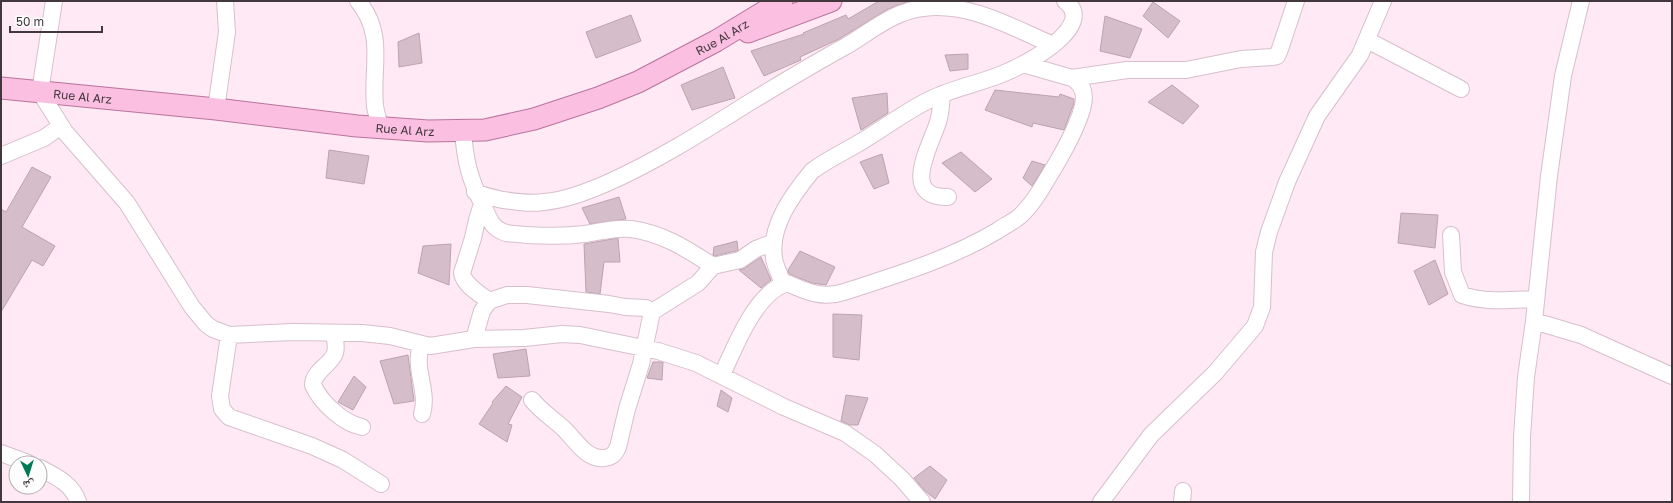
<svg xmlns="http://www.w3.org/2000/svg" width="1673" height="503" viewBox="0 0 1673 503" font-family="'Golos Text','Noto Naskh Arabic',sans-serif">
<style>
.building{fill:#d6bdca;stroke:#bba3b0}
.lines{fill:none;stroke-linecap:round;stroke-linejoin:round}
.minor-casing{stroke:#d7bfcc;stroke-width:18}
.major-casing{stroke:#b9739c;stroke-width:23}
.minor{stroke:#fff;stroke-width:16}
.major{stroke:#fbbfe2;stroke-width:21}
.labels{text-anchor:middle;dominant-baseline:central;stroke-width:3;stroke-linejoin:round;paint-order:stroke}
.street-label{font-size:12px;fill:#41373c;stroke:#fdfdfd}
</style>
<rect width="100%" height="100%" fill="#fee9f4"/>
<!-- building -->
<path class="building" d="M879,1h30l-21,8 -49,30 -39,18 1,3 -37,16 -13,-25 53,-17 -1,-1 43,-18 2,4z
M1153,2l27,19 -12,17 -25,-22z
M631,15l10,26 -45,17 -10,-26z
M1105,16l37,13 -12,29 -30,-7z
M419,33l3,30 -23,4 -1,-25z
M968,54v15l-18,2 -5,-16z
M723,67l12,31 -43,12 -11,-25z
M1172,85l27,21 -16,18 -35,-22z
M995,90l64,7 1,-3 14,5v4l-10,27 -31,-7 -1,4 -47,-17z
M887,93l1,20 -27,17 -9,-32z
M329,150l40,6 -5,28 -38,-6z
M961,152l31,27 -17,13 -33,-29z
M882,154l7,29 -15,6 -14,-27z
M1032,161l13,4 -13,21 -9,-8z
M32,167l19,10 -29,50 33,19 -12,20 -11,-6 -31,52v-103l5,3z
M619,197l7,22 -36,5 -8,-16z
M1401,213l37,2 -3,33 -37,-5z
M618,238l2,24h-16l-4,32 -14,-2 -2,-48z
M737,241l1,9 -2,1 -21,5 -2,-1 1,-8z
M451,244l-2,41 -31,-12 5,-27z
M800,251l35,16 -9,18 -14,-2 -23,-9 -1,-4z
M761,257l10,23 -10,8 -22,-18 6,-2z
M1435,260l13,34 -19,11 -15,-34z
M833,314l29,1 -3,45 -26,-3z
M526,349l4,27 -32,2 -5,-24z
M408,355l6,46 -20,3 -14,-43z
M653,362h10l-1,18 -15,-2z
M354,376l12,11 -13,23 -15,-8z
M506,386l16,11 -14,27 4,1 -5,17 -28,-18 14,-21 -1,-1z
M721,390l11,8 -4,14 -11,-6z
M846,395l22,3 -10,27h-8l-9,-4z
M930,466l17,14 -12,19 -11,-9 -10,-12z"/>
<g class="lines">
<!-- minor casing -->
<g class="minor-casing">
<path id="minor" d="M54,1l-14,91 25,40 62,71 65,104 14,17 7,5 16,6 64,-3 69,1 28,3 40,10 44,-7 50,-1 38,-4 18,1 78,16 38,12 88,44 61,26 30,21 27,25 20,23
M358,1c28,34 13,67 17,105 1,7 4,15 5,21
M1367,40l94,49
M1072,78l55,-8h59l55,-11 32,-2 4,-1 3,-7 16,-48
M942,94c-1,10 -1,19 -4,28 -7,23 -39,76 10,75
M216,109l11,-77 -2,-31
M463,131c2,28 6,47 19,72 7,14 8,25 24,30 26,3 53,4 79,1 15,-2 30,-7 46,-5 31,4 56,20 82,37
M1,156l43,-18 17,-12
M475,192c9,4 19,6 28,8 14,2 27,4 41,2 22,-2 42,-10 61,-18 50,-22 96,-51 142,-80 33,-20 66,-40 99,-58 24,-14 48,-35 77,-38 47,-6 88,19 130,37
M482,204l-5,16 -4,18 -11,35c2,12 18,21 27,28l18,-6h20l82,9 16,3 21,1 6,4 46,-29 15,-17 27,-6 16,-11 18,-7
M1451,235l2,37 9,23c24,8 49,5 74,4
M782,284c-1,-9 -7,-17 -8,-26 -5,-32 19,-64 38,-87 17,-13 37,-21 55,-33 21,-13 40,-27 62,-38 25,-13 55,-17 80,-29 19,-8 89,-46 56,-70
M1534,321l47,14 91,41
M334,333c1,7 3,14 1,20 -4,12 -22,18 -22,32 8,18 30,38 49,42
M229,335l-9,61 2,13 7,8 83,29 31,14 38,24
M474,339l8,-28 7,-10
M421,345c-8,24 8,46 1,69
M722,375c13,-28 33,-82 65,-92 20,9 36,16 57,9 52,-17 106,-33 153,-61 7,-5 16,-9 23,-15 15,-14 24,-32 35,-50 8,-14 16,-27 22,-43 7,-16 13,-35 -5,-45l-49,-14
M532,400c9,11 20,18 31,28 12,11 23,32 41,30 8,-1 11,-4 14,-11l9,-38 14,-45 11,-52
M1,453l27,10
M40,468c15,8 33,16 38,34
M1101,502l50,-67 64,-62 40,-47 7,-19 2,-55 5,-20 18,-50 30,-66 43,-61 23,-54
M1182,502l1,-11
M1521,502l1,-65 4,-60 8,-56 15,-145 14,-100 18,-75"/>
</g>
<!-- major casing -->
<g class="major-casing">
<g id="major">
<path d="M748,32l83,-31"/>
<path id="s1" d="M1,88l215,21 141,17 71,5 57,-1 49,-11 64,-21 40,-16 78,-41 66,-40"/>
</g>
</g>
<!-- minor -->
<use href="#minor" class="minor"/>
<!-- major -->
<use href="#major" class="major"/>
</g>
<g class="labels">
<!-- street labels -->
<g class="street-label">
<text stroke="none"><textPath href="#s1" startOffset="742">Rue Al Arz</textPath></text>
<text stroke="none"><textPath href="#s1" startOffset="82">Rue Al Arz</textPath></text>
<text stroke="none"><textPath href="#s1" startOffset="406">Rue Al Arz</textPath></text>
</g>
</g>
<!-- border -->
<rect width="1673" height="503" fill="none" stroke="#41373c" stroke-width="4"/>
<!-- north arrow -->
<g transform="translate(28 475) rotate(176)"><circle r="19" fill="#fdfdfd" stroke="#b2aeb0"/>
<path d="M0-3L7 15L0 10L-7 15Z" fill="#007956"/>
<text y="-6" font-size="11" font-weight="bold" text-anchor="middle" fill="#41373c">ش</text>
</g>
<!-- scale -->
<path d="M10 26v6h92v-6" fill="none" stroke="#41373c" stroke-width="2"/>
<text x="16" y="26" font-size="12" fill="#41373c" stroke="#fdfdfd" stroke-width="3" paint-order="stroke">50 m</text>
</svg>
